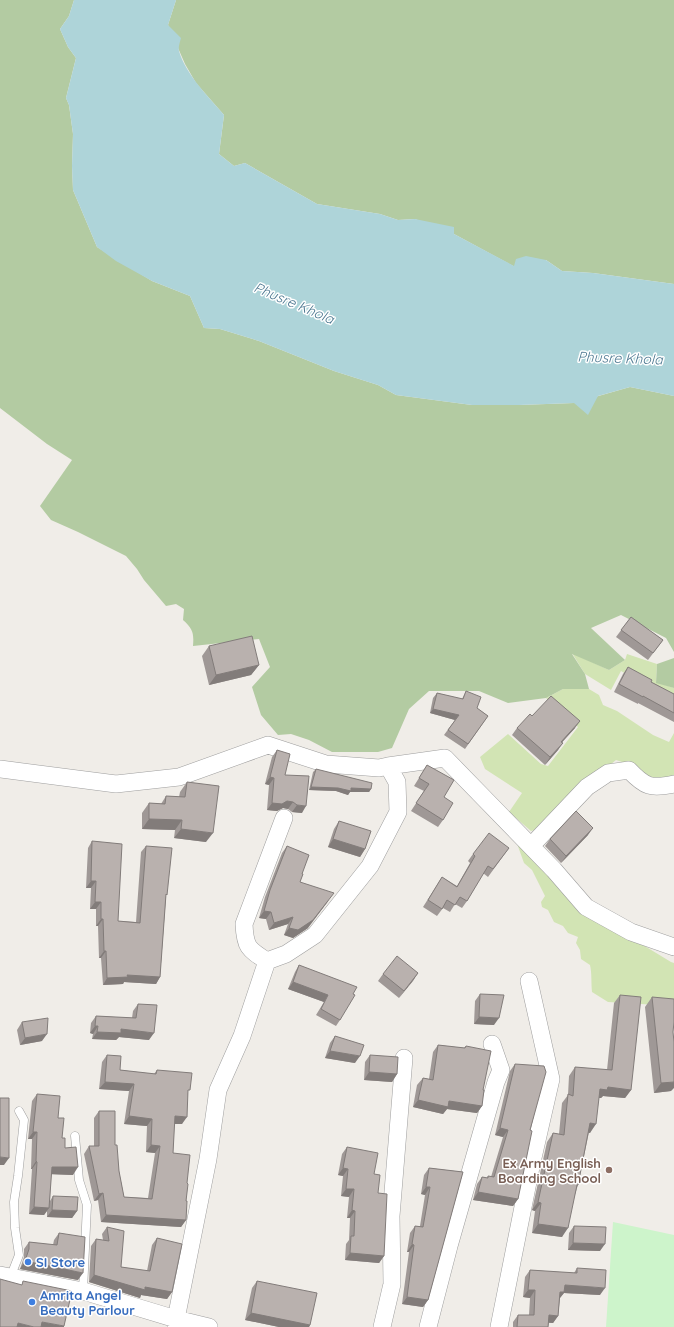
<svg xmlns="http://www.w3.org/2000/svg" width="674" height="1327" viewBox="0 0 674 1327" font-family="Quicksand,sans-serif">
<style>
.grass{fill:#d2e4b4}
.forest{fill:#b3cba2}
.park{fill:#cdf4cb}
.water{fill:#aed4d9}
.lines{fill:none;stroke-linecap:round;stroke-linejoin:round}
.service-casing{stroke:#9e9e9e;stroke-width:9}
.minor-casing{stroke:#9e9e9e;stroke-width:18}
.service{stroke:#fff;stroke-width:8}
.minor{stroke:#fff;stroke-width:17}
.wall{fill:#9f9896}
.shaded-wall{fill:#827c7a}
.building{fill:#b9b1ae;stroke:#827c7a}
.education-dot{fill:#8d6e63;stroke:#fff;stroke-width:1.5}
.shop-dot{fill:#3f7fe0;stroke:#fff;stroke-width:1.5}
.labels{text-anchor:middle;dominant-baseline:central;stroke-width:3;stroke-linejoin:round;paint-order:stroke}
.education-label{font-size:13px;font-weight:bold;fill:#785e54;stroke:#fff;text-anchor:end}
.shop-label{font-size:13px;font-weight:bold;fill:#366cbe;stroke:#fff;text-anchor:start}
.water-label{font-size:14px;font-style:italic;fill:#4c7790;stroke:#fff}
</style>
<rect width="100%" height="100%" fill="#f0ede8"/>
<!-- grass -->
<path class="grass" d="M572,653l37,17 16,-10 2,-6 30,10 -1,18 18,6v15l-53,-32 -10,19 -26,-16z
M563,689h26l10,6 4,10 14,6 36,24 16,7 5,-9v44l-18,6 -25,-18 -15,-5 -36,30 -39,38 -10,3 -22,-19 13,-19 -37,-24 -5,-12 28,-23 33,30 7,2 30,-39 -32,-29z
M515,838l123,104 33,20 3,1v43l-66,-4 -16,-10c-1,-10 0,-18 -2,-27l-9,-6 -1,-9 -4,-7 2,-6 -10,-4 -5,-7 -9,-4 -6,-12 -6,-3 -1,-5 4,-6 -13,-26 -8,-7z"/>
<!-- forest -->
<path class="forest" d="M0,0h74l-5,16 -9,13 8,18 8,11 -10,40 3,7 4,29 -1,32 1,24 24,57 55,34 38,15 14,32 16,1 39,12 75,30 44,14 18,10 76,10h47l55,-2 56,-16 44,9v256l-8,-14 -45,-23 -30,13 34,32 -16,10 -37,-16 13,20 4,15h-26l-17,9 -38,5 -29,-12h-50l-20,18 -17,39 -14,4h-46l-23,-12 -18,-6 -13,1 -17,-20 -9,-28 18,-20 -11,-28 -66,7c1,-13 0,-17 -10,-26l1,-11 -8,-5 -10,2 -22,-26 -7,-11 -11,-13 -48,-24 -27,-12 -11,-14 32,-46 -25,-16 -47,-36z
M176,0h498v284l-81,-11 -31,-2 -16,-11 -31,7 -61,-33 -39,-15 -17,1 -18,-6 -63,-10 -72,-41 -11,3 -15,-12 5,-39 -28,-32 -11,-19 -17,-39z
M674,658v30l-18,-5 1,-19z"/>
<!-- park -->
<path class="park" d="M613,1222l61,13v92h-68z"/>
<!-- water -->
<path class="water" d="M74,0h102l-8,25 13,13c-1,4 -3,9 -2,13 7,24 30,46 45,64l-5,39 15,12 11,-3 72,41 63,10 18,6 17,-1 39,8v7l60,32 2,-7 10,-3 20,4 16,11 31,2 81,11v112l-44,-9 -32,9 -10,19 -14,-12 -55,2h-47l-76,-10 -18,-10 -44,-14 -75,-30 -39,-12 -16,-1 -14,-32 -38,-15 -36,-20 -19,-14 -24,-57 -1,-24 1,-32 -4,-29 -3,-7 10,-40 -8,-11 -8,-18 9,-13z"/>
<g class="lines">
<!-- service casing -->
<g class="service-casing">
<path id="service" d="M75,1136l4,44 8,25 -4,86
M10,1278l9,-23 -4,-27 -1,-26 4,-26 6,-56 -5,-9"/>
</g>
<!-- minor casing -->
<g class="minor-casing">
<path id="minor" d="M388,766l57,-8 109,112 32,37 45,25 43,15
M0,769l116,15 63,-7 89,-32 58,19 53,4 9,-2 9,16 1,30 -28,54 -55,69 -29,19 -19,7 -25,75 -24,54 -10,69 -32,160v8
M531,846l56,-59 21,-14 21,-3c16,17 22,19 45,14
M267,961c-19,-12 -22,-14 -23,-37l40,-106
M0,1275l83,16 93,28 33,8
M382,1327l10,-43 -1,-68 13,-158
M428,1327l21,-81 47,-164 5,-12 -9,-26
M499,1327l33,-165 19,-83 -22,-98"/>
</g>
<!-- service -->
<use href="#service" class="service"/>
<!-- minor -->
<use href="#minor" class="minor"/>
</g>
<!-- wall -->
<path class="wall" d="M631,617l32,23 -15,20 -32,-23z
M209,646l50,19 -8,10 -42,10 -7,-29z
M628,667l23,15 23,12v28l-36,-19v1l-24,-12 9,-18z
M466,691l11,17 11,8 -23,33 -21,-14 11,-15 -25,-7 3,-15 4,-5 25,6z
M532,716l43,12 -13,14 -4,8 -13,15 -33,-30 5,-7z
M277,750l8,25 17,38 -10,-1 -4,-3 -5,-1 -6,3 -10,-1 2,-25 -4,-1 7,-27z
M427,765l17,32 -1,23 -5,7 -27,-16 13,-20 -10,-5z
M316,769l55,20 -2,3h-19l-2,3 -12,-4 -27,-1 4,-18z
M187,782l19,60 -32,-4 1,-8 -33,-1v-16l7,-10 12,1 5,-8 13,1 1,-5z
M339,821l26,28 -5,8 -32,-10 6,-18z
M588,835l-27,28 -16,-17 5,-7z
M92,841l26,80 18,1 5,-70 5,-6 20,51 -6,80 -4,7 -32,-2 -1,2 -20,1 -2,-27h-2l-1,-32h-2v-17h-6l1,-21h-5l2,-40z
M287,846l15,28 -2,8 8,46 -15,10 -9,-3 4,-11 -19,6 -3,-11 -7,-1 6,-21 17,-44z
M509,848l-21,29 -5,-4 -16,28 -5,7 -7,-4 -5,8 -7,-4 -6,8 -14,-9 19,-30 15,9 13,-23 -2,-2 5,-7z
M299,965l54,29 -13,26 -4,6 -20,-11 8,-13 -36,-13 7,-17z
M418,973l-19,25 -21,-17 5,-7z
M480,994l14,31 -20,-1 1,-23z
M620,995l11,95 -6,8 -22,-2 -2,2h-2l-9,35 -1,-1 -11,53 -1,3 -15,49 -30,-4 3,-22 -3,-1 15,-68 6,-9 6,1 3,-31 6,-8 1,-19 6,-9 32,3 7,-67z
M652,997l21,35 -2,59 -17,2 -9,-86z
M138,1004l11,36 -30,-3 -3,3 -24,-1 1,-5 -3,-1 1,-10 5,-7 36,2 1,-7z
M22,1022l20,19 -22,4 -3,-15z
M335,1036l20,27 -30,-5 5,-15z
M438,1045l26,3 2,-2 17,44 -1,16 -5,7 -30,-4 -4,5 -30,-7 4,-22 6,-7 6,1 4,-27z
M107,1055l13,15 34,4 3,-4 31,23 -6,31h-8l-1,29 14,30 -1,18v19l-5,7 -80,-5 -3,-22 -4,1 -10,-47 5,-8h5v-28l5,-7 16,34 4,26 5,26 24,1 7,-45 -9,-1 1,-26 -23,-2 5,-33 -30,-2 3,-27z
M370,1055l27,19 -5,8 -28,-2 1,-18z
M515,1064l15,66 -12,69 -5,7 -40,-6 4,-16 5,-7 5,1 1,-2 3,1 12,-40 -8,-2 15,-64z
M37,1094l21,24 4,20 11,37 -22,-1 -1,27 3,-5 24,15 -5,7 -25,-1v-6l-3,4 -15,-1 3,-45h-1l1,-30h-4l4,-38z
M347,1147l27,27 4,19 6,63 -5,7 -34,-3 1,-16 3,-4 1,-22h-3l2,-21 -8,-1 2,-20 -5,-1 4,-21z
M429,1168l34,4 -35,128 -5,7 -21,-3 7,-52h-2l3,-19 5,-7h5l5,-31 -4,-1 3,-19z
M574,1226l26,25 -32,-1 1,-17z
M107,1227l14,40 26,4 5,-26 5,-7 15,54 -5,7 -26,-4 -1,3 -51,-16 2,-36 5,-7 7,1 -1,-6z
M59,1233l19,47 -58,-11 4,-12v-8l5,-7 24,3 1,-5z
M577,1268l23,27 -36,-2 -4,5 -2,18 -5,7h-4l-1,4h-35v-5l5,-7h11l1,-17 -7,-1 2,-20 5,-7 44,3z
M257,1281l53,44 -1,2h-30l-34,-7 7,-32z"/>
<!-- shaded-wall -->
<path class="shaded-wall" d="M259,665l-8,10 -42,10 7,-10z
M433,709l26,6 -4,5 -25,-7z
M580,721l-5,7 -19,21 5,-7z
M563,743l-5,7 -13,15 5,-8z
M270,777l4,1 -5,7 -4,-1z
M311,787l40,1 20,1 -2,3h-19l-2,3 -12,-4 -27,-1z
M287,801l6,1 -5,7 -5,-1 -6,3 -10,-1 5,-7z
M297,805l9,1 -4,7 -10,-1z
M149,819l33,1 -7,10 -33,-1z
M593,828l-5,7 -27,28 5,-7z
M181,829l32,4 -7,9 -32,-4z
M333,839l32,10 -5,8 -32,-10z
M91,881h5l-5,7h-5z
M329,900l-21,28 -15,10 -9,-3 5,-7z
M95,902h6l-5,7h-6z
M264,911l7,1 -5,7 -7,-1z
M293,917l-5,7 -19,6 5,-7z
M101,919h2l-5,7h-2z
M104,951h2l-5,7h-2z
M418,973l-5,8 -14,17 5,-7z
M127,975l33,2 -4,7 -32,-2 -1,2 -20,1 4,-7z
M293,982l35,13 -4,7 -36,-13z
M479,1017l20,1 -5,7 -20,-1z
M95,1026h3l-5,8 -3,-1z
M121,1029l33,4 -5,7 -30,-3 -3,3 -24,-1 5,-7z
M47,1034l-5,7 -22,4 5,-7z
M330,1051l30,5 -5,7 -30,-5z
M369,1072l28,2 -5,8 -28,-2z
M105,1082l29,2 -5,7 -30,-2z
M674,1082v6l-3,3 -17,2 7,-10z
M608,1087l23,3 -6,8 -22,-2 -2,2h-7l6,-9z
M418,1100l31,1 33,5 -5,7 -30,-4 -4,5 -30,-7z
M129,1116l23,3 -5,7 -23,-2z
M175,1116l12,1 -5,7h-12z
M590,1123l6,1 -6,9 -6,-1z
M500,1128l8,2 -5,7 -8,-2z
M33,1132h4l-5,7h-4z
M151,1145l9,1 -5,7 -9,-1z
M0,1157l9,1 -5,7h-4z
M36,1161l1,1 -5,7h-1z
M52,1167h26l-5,8 -27,-1z
M343,1168l5,1 -5,7 -5,-1z
M426,1187h4l-5,8 -4,-1z
M346,1189h8l-5,8 -8,-1z
M478,1192l40,7 -5,7 -40,-6z
M103,1193l-5,7 -4,1 5,-7z
M538,1202l3,1 -6,8 -3,-1z
M34,1207l15,1 -5,7 -15,-1z
M52,1210l25,1 -5,7 -25,-1z
M352,1210l3,1 -5,7h-3z
M106,1215l80,5 -5,7 -80,-5z
M538,1224l30,4 -6,9 -30,-4z
M573,1243l32,1 -5,7 -32,-1z
M412,1244l2,1 -5,7h-2z
M350,1253l34,3 -5,7 -34,-3z
M25,1261l58,12 -5,7 -58,-11z
M94,1275l78,17 -5,7 -26,-4 -1,3 -51,-16z
M565,1285l40,3 -5,7 -36,-2 -5,6h-4z
M528,1290h7l-5,8 -7,-1z
M407,1297l21,3 -5,7 -21,-3z
M251,1313l59,12 -1,2h-30l-34,-7z
M549,1315l9,1 -5,7 -9,-1z
M42,1322l22,4v1h-25z
M18,1323l16,4h-18z"/>
<!-- building -->
<path class="building" d="M631,617l32,23 -10,13 -32,-23z
M252,636l7,29 -43,10 -7,-29z
M628,667l24,13 -1,2 23,12v19l-31,-17v1l-24,-13z
M466,691l15,6 -4,11 11,8 -20,28 -20,-14 11,-15 -26,-6 4,-16 26,6z
M551,696l29,25 -19,21 2,1 -13,14 -33,-29 13,-14 2,2z
M277,750l13,4 -5,21 24,1 -3,30 -9,-1 -4,-3 -6,-1 -5,3 -10,-1 2,-25 -4,-1z
M427,765l27,15 -10,17 9,6 -10,17 -27,-17 13,-19 -10,-6z
M316,769l56,14 -1,6 -20,-1v3l-13,-3 -27,-1z
M187,782l32,4 -6,47 -32,-4 1,-9 -33,-1v-16l16,1 1,-8 19,1z
M576,811l17,17 -27,28 -16,-17z
M339,821l32,10 -6,18 -32,-10z
M489,833l20,15 -16,21 -5,-3 -21,35 -7,-4 -5,8 -8,-5 -5,9 -14,-9 14,-23 15,10 18,-31 -2,-2z
M92,841l30,3 -4,77 22,2 6,-77 26,2 -5,47 -1,-1 -6,83 -33,-2 1,2 -21,1 -1,-27h-2l-1,-32h-2v-17h-6l1,-21h-5z
M287,846l22,9 -7,19h1l-3,8 34,11 -21,27 -15,10 -9,-2 4,-11 -19,6 -3,-11 -7,-1 6,-21z
M397,956l21,17 -14,18 -21,-17z
M299,965l58,22 -4,7 2,1 -15,25 -19,-11 7,-14 -35,-13z
M480,994l24,1 -5,23 -20,-1z
M620,995l21,2 -10,93 -23,-3 -1,3 -7,-1 -4,35 -6,-1 -12,62h-1l-9,43 -30,-4 3,-21 -3,-1 15,-69 11,2 4,-41 5,2 2,-29 37,3z
M652,997l22,2v23l-1,10 1,10v40l-13,1z
M138,1004l19,1 -3,28 -33,-4v4l-24,-1 1,-6h-3l1,-10 40,2z
M48,1018l-1,16 -22,4 -3,-16z
M335,1036l29,9 -4,11 -30,-5z
M438,1045l27,3 1,-2 25,5 -8,39h1l-2,16 -33,-5 -1,6 -30,-7 5,-22 10,2z
M107,1055l14,1 -1,14 36,4 1,-4 35,3 -2,17h-2l-1,27 -12,-1 -2,37 17,2 -3,28 1,1 -2,17h1l-1,19 -80,-5 -3,-22 -4,1 -10,-48h10v-35h16v34h2l2,26 5,26 28,2 8,-53 -9,-1 1,-26 -23,-3 5,-32 -29,-2z
M370,1055l28,2 -1,17 -28,-2z
M515,1064l29,2 2,6 -16,58 2,1 -14,68 -40,-7 4,-15 6,1v-2l6,1 14,-47 -8,-2z
M37,1094l23,2 -2,22h6l-2,20h3v10l11,-1 2,20h-26l-3,41 -15,-1 3,-45 -1,-1 1,-29h-4z
M0,1098h9v60l-9,-1z
M347,1147l31,6 -4,21 6,1 -2,18 9,1 -3,62 -34,-3 1,-17h3l1,-25 -3,-1 2,-21h-8l2,-20 -5,-1z
M429,1168l34,4 -35,128 -21,-3 7,-52 -2,-1 3,-18 8,1 7,-40h-4z
M53,1196l25,1 -1,14 -25,-1z
M574,1226l32,1 -1,17 -32,-1z
M107,1227l17,4 -3,36 29,4 7,-33 25,6 -10,48 -27,-5v3l-51,-15 2,-36 13,2z
M59,1233l26,4 -2,36 -58,-12 4,-12v-7l28,3z
M577,1268l29,2 -1,18 -40,-3 -1,7h-4l-2,24 -9,-1 -1,12h-31l1,-12h16l1,-25h-7l2,-20 47,3z
M0,1279l22,6 1,-4 49,10 -8,35 -22,-4 -1,5h-7l-16,-4 -1,4h-17z
M257,1281l60,12 -7,32 -59,-12z"/>
<!-- markers -->
<circle class="education-dot" cx="609" cy="1170" r="4"/>
<g class="shop-dot">
<circle cx="28" cy="1262" r="4"/>
<circle cx="32" cy="1302" r="4"/>
</g>
<g class="labels">
<!-- education labels -->
<g class="education-label">
<text x="601" y="1163">Ex Army English<tspan x="601" dy="15">Boarding School</tspan></text>
</g>
<!-- shop labels -->
<g class="shop-label">
<text x="36" y="1262">SI Store</text>
<text x="40" y="1295">Amrita Angel<tspan x="40" dy="15">Beauty Parlour</tspan></text>
</g>
<!-- water labels -->
<g class="water-label">
<text transform="translate(294 303) rotate(23)">Phusre Khola</text>
<text transform="translate(620 358) rotate(2)">Phusre Khola</text>
</g>
</g>
</svg>
